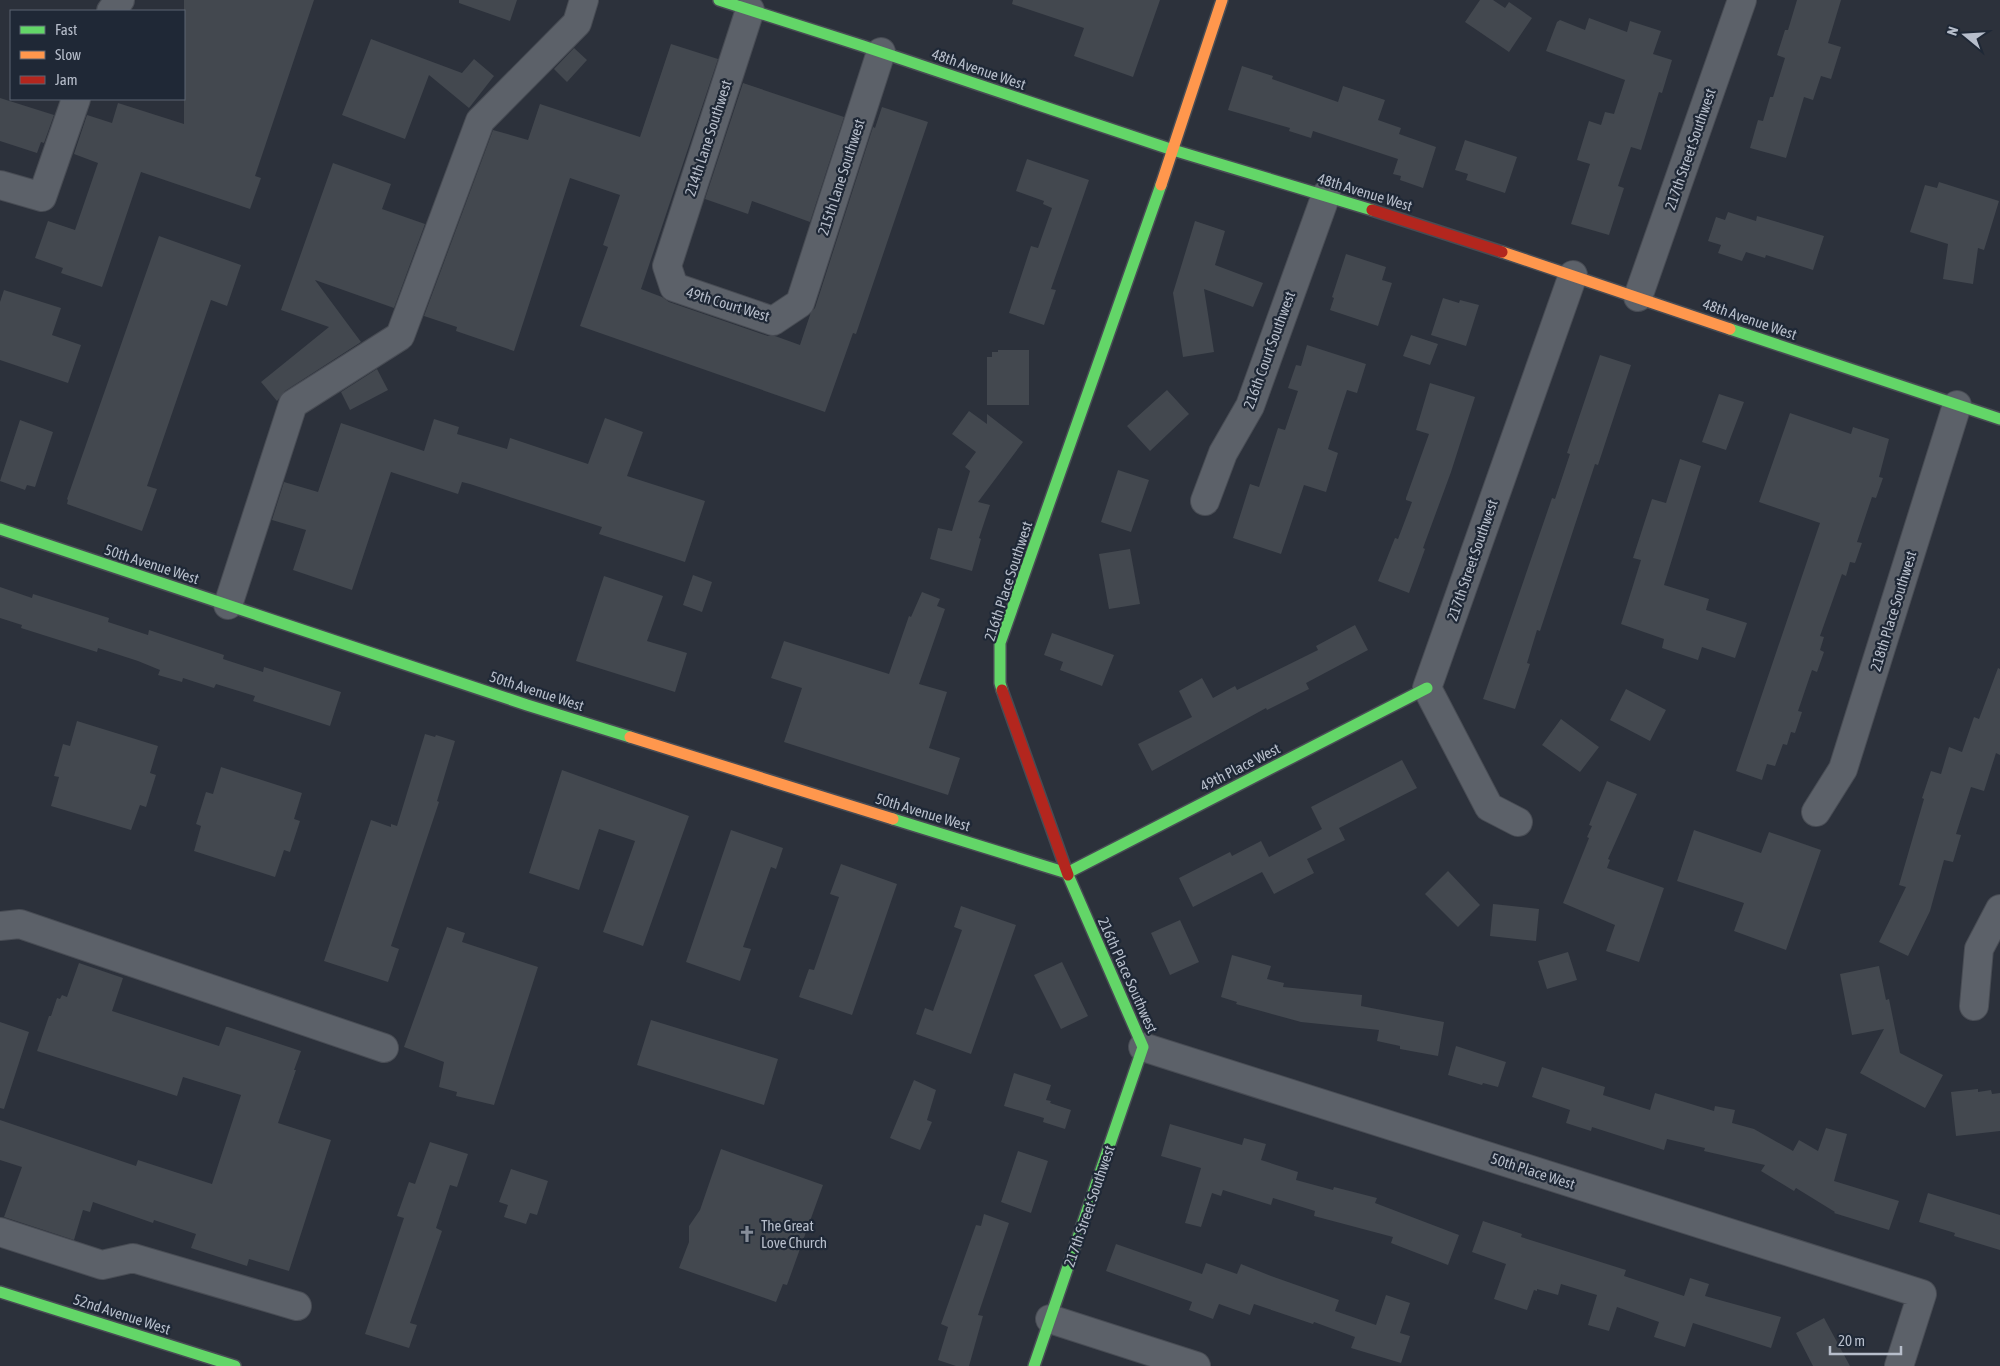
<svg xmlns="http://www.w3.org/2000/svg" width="2000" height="1366" viewBox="0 0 2000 1366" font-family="'Asap Condensed',sans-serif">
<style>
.building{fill:#43484f}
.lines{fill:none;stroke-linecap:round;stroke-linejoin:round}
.street-casing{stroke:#484c54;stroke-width:30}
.fast-casing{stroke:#484c54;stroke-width:14}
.slow-casing{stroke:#484c54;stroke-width:14}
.jam-casing{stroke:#484c54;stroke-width:14}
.street{stroke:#5c6169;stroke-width:28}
.fast{stroke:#63d668;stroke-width:11}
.slow{stroke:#ff974d;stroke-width:11}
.jam{stroke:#b3261e;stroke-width:11}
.labels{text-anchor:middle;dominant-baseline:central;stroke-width:4.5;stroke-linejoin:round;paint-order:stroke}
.street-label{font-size:15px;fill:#b7becb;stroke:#1f2836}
.poi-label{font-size:15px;fill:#b7becb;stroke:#1f2836;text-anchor:start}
</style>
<rect width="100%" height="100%" fill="#2c313b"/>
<!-- building -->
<path class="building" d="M184,0h130l-59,176 6,2 -11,31 -109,-37 -39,115 -41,-14 2,-5 -28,-10 13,-37 27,9 23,-67 -24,-9 13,-39 25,8 6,-20 66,21z
M459,0h58l-7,21 -51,-18z
M1013,0h147l-27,77 -59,-21 10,-28 -72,-24z
M1480,0h13l12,8 4,-6 23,16 -23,34 -44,-30z
M1797,0h44l-13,43 13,4 -10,32 -10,-3 -8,24 -9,-3 -18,61 -36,-10 8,-28 5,1 7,-24h3l12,-39 -8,-3 8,-25h3z
M1589,18l38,14 3,-11 31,10 -8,23 19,6 -10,33 -3,-1 -18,58 -10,-3 -13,39 6,2 -15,47 -38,-11 19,-60 -13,-4 12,-39 12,4 4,-13 9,2 11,-34 -79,-29 11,-29 3,-2 25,10z
M371,39l91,34 12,-14 20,17 -25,32 -40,-33 -24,64 -63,-24z
M671,44l47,15 -77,230 21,8 7,5 99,34h7l25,9 11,-33 4,-4 58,-181 2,1 7,-21 46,15 -72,212 -3,-1 -28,79 -245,-86 28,-79 -5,-2 17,-50 -50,-17 -56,173 -58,-20 1,-4 -33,-11 69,-186 35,10 12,-36 100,33z
M574,48l13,12 -20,22 -13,-13z
M1242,66l31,10 -1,3 66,23 5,-16 42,14 -7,20 23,8 -2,6 37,13 -13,41 -23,-8 1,-4 -8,-2 5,-15 -85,-28 -2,7 -22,-7 1,-3 -62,-18z
M743,83l101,34 -34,105 -58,-21 -4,13 -43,-15z
M0,98l54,17 -10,28 -3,-1 -4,11 -37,-12z
M1465,140l52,17 -12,36 -39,-13 2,-6 -13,-4z
M1027,159l62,21 -38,109 5,1 -12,35 -35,-12 22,-67 7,2 14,-40 -9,-4 1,-3 -28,-10z
M333,163l58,21 -9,25 43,15 -31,84 -79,-28 46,62 -76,49 -8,10 -16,-19 68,-55 -48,-17z
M1939,182l60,19 -15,49 -6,-2 -5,36 -30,-5 5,-35 -38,-12 15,-47 12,3z
M1728,212l28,9 1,-5 67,20 -11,34 -47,-15 -1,3 -19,-6 -4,9 -24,-8 3,-8 -13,-4 8,-24 9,3z
M1195,221l30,10 -10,34 48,18 -10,24 -49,-18 10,63 -31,5 -10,-64z
M159,236l82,29 -14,41 -16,-6 -64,186 10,3 -15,42 -75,-27 1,-4 -1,-1z
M1346,254l40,13 -4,13 10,3 -14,43 -48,-16 4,-12 -2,-1z
M4,290l57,18 -9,27 29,10 -13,38 -68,-23v-58z
M1443,298l16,5 1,-3 19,5 -13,41 -35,-11z
M1411,335l27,9 -8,21 -27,-9z
M1307,345l59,19 -9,29 -10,-3 -14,43 -5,16 10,4 -12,39 -22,-7 -23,69 -48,-16 17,-54 9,3 19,-59 7,2 13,-39 -10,-3 8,-23 5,1z
M998,350h31v55h-42v-48h5v-5h6z
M1600,355l31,10 -33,100 -3,-1 -55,167 -3,-1 -10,33 3,1 -15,45 -32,-10 69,-201 3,1 15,-45 -3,-1z
M377,369l11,21 -38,20 -9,-18z
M1430,383l45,14 -24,75 -28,76 2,1 -16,44 -31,-12 17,-43 3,1 14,-37 -6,-2v-2l23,-64 -13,-4z
M1167,390l22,24 -39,37 -23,-25z
M1719,394l25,8 -18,48 -24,-8z
M969,411l18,13v-10l36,28 -45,60 12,3 -11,33 2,1 -9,32 -42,-12 8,-31 14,3 18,-60 -5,-4 11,-15 -24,-18z
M1790,413l61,21 2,-7 36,12 -10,38 4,1 -7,20 -4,-1 -15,45 5,1 -7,20 -5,-1 -4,14 -4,-2 -22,62 4,1 -4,13 4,2 -7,20 -5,-2 -14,41 4,1 -7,21 -4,-1 -4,13 -4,-1 -8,22 -8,-2 -5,16 -26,-9 84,-248 -61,-21z
M605,418l38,14 -16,44 78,25 -20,61 -86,-28 3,-7 -132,-43 -8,-2 -4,12 -67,-22 -39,118 -59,-20 13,-40 -34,-10 12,-38 34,10 23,-69 83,28 10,-32 25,8 -2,7 50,15 3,-11 78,26z
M20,420l33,12 -18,55 -8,-2 -2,5 -25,-9z
M1680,459l21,7 -37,119 45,14 -3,11 41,13 -12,35 -33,-11 -4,13 -36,-12 2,-9 -43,-15 20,-64 -8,-2 19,-59 14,4z
M1118,470l31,10 -18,52 -30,-10z
M1130,549l10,55 -31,5 -10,-55z
M693,575l19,7 -10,30 -19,-7z
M604,576l59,20 -16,45 40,12 -12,39 -99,-31z
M0,587l32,11 1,-4 76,24 -1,4 40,13 1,-5 75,25 -1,4 40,13 1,-5 77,25 -11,34 -77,-25 2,-5 -39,-12 -2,4 -31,-10 -1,4 -24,-7 2,-5 -22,-9 -40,-13 -1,4 -76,-24 1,-3 -22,-7z
M922,592l18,7 -3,7 8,3 -26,75 28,8 -18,56 31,10 -12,37 -164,-53 18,-54 -31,-10 13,-37 105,33 20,-58 2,1z
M1355,625l13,25 -62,33 3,6 -42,21 -1,-2 -114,63 -14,-27 54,-27 -13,-26 23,-13 11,20 22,-12 2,4 81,-40 -2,-4z
M1052,633l62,22 -12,31 -42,-16 3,-8 -19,-7z
M1998,668l2,1v86l-4,-2 -12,38 -13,-4 -15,47 5,1 -8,27 -9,-2 -14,51 -22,45 -29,-14 27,-55 -7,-2 25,-86 -2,-1 9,-27 10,3 8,-27 13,5 12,-35 5,2z
M1626,689l40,21 -16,31 -40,-21z
M1561,719l38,28 -19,25 -38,-27z
M77,721l81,25 -8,27 6,2 -10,32 -6,-2 -9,25 -80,-24 8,-29 -5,-1 9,-32 7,2z
M425,734l10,3 1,-2 19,6 -18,60 2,1 -48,144 8,3 -11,33 -64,-21 47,-141 20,7v-3l6,2z
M1402,760l15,28 -78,40 6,12 -38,19 7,14 -40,21 -12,-22 -69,35 -14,-29 51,-26 2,4 29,-15 8,16 53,-28 -11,-22z
M221,767l81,26 -8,26 6,2 -10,31 -6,-2 -9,27 -81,-26 7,-25 -5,-2 10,-32 7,2z
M562,770l127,46 -46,130 -40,-14 32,-91 -36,-12 -20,61 -50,-17z
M1607,781l30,13 -29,65 2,1 -3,8 57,20 -25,74 -33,-11 9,-26 -52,-22 26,-65 -2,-1 5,-11 -3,-1z
M731,830l52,18 -7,21 -5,-2 -28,80 8,2 -11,32 -54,-19z
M1694,830l67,23 8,-21 52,18 -35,100 -52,-19 10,-28 -67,-22z
M841,864l56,20 -45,131 -53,-18 10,-28 5,1 25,-73 -9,-3z
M1448,871l32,34 -22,22 -33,-33z
M1493,904l46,5 -3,32 -46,-5z
M961,906l55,19 -45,129 -55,-20 9,-26 8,3 29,-81 -8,-3z
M1180,920l19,42 -29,13 -19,-42z
M447,927l18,6 -3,9 76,25 -44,138 -38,-9 1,-4 -18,-5 5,-25 -40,-15z
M1568,952l9,28 -30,9 -9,-28z
M1232,955l39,11 -4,13 17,4 -1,4 79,8 -1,11 83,16 -6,34 -38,-7v-3l-23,-5 2,-11 -78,-8 -65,-18 1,-2 -16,-5z
M1062,962l26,54 -27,13 -27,-54z
M79,963l44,15 -11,33 107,35 7,-19h2l73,24 -7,19h2l-18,53 53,17 -42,131 -40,-12 -2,7 -56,-18 5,-14 -42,-14 -1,3 -60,-21 -3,10 -7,-2 -9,30 -70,-23 18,-50 -22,-7v-40l136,46 2,-6 74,24 29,-89 -58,-18 -6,19 -140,-45 12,-35h2l6,-18 3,1 2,-4 5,2z
M1879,966l7,34 3,-1 11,54 43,22 -18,33 -65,-35 24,-44 -32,6 -12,-61z
M651,1020l127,39 -14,46 -127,-40z
M0,1022l29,10 -25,77 -4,-1z
M1456,1046l50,16 -8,25 -15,-4 -1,2 -34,-10z
M1542,1067l63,20 -2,8 47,15 5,-17 59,18 1,-5 20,4 -3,13 22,6 39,22 6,-11 19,11 8,-23 21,6 -13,47 65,20 -10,29 -55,-17 1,-1 -39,-24 -2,3 -33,-20 4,-6 -61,-14 1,-3 -38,-9 -3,11 -72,-23 -1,4 -25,-8 4,-13 -38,-13z
M1014,1073l37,12 -5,15 5,1 -1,2 21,7 -6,19 -22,-7 1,-4 -40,-12z
M914,1080l22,10 -9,30 5,2 -12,28 -30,-12z
M1978,1089v3l13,-2 1,4 8,-1v38l-44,5 -5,-44z
M1170,1124l72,21 2,-7 22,6 -5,16 37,12 -2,8 37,10 1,-3 43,11 -2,5 84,32 -11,30 -57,-22 2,-6 -79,-21 1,-5 -42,-13 -2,7 -48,-15 -2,6 -9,-3 -11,34 -16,-4 16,-55 -40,-12z
M430,1142l38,12 -11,33 -7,-2 -14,43 6,3 -32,92 7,2 -8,23 -44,-14 39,-116 -7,-2 12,-34 6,2z
M721,1149l102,36 -36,100 -4,-1 -7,18 -97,-34 10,-26v-16l11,-16z
M1018,1151l30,10 -17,52 -30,-11z
M511,1169l37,12 -11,34 -7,-2 -4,11 -22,-7 4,-12 -9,-3z
M1928,1193l72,22v35l-46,-14 1,-3 -36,-11z
M984,1214l25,9 -31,92 5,1 -14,50h-13l-18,-6 10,-33 -7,-3 35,-99 5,1z
M1483,1221l39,13 -1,3 105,33 -2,6 60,20 6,-18 19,6 -4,12 76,21 -10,31 -78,-25 -8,24 -31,-10 5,-15 -42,-15 -8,24 -21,-6 9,-30 -36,-11 -3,11 -21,-6v2l-3,-1 -7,20 -33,-11 12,-35 -34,-12z
M1116,1244l86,30 4,-11 31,11 4,-10 30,12 68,24 -4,11 41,14 10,-30 24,8 -10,30 10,3 -9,27 -50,-15 4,-11 -41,-15 -1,2 -59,-20 -4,11 -31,-11 -6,15 -24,-9 3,-8 -86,-31z
M1824,1318l26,48h-37l-17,-33z"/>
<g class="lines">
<!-- street casing -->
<g class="street-casing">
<path id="street" d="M750,10l-83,256 7,21 99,34 27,-18 81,-251
M111,11l9,-11
M0,185l42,12 34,-98
M1638,297l104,-297
M1205,501l18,-48 27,-47 76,-211
M228,605l65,-201 107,-68 80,-215 97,-98 7,-23
M1816,812l27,-43 114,-364
M1518,822l-29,-15 -62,-119 146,-413
M0,926l20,-2 364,124
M1974,1006l5,-57 21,-40
M1143,1047l779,247 -23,72
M0,1232l102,33 31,-7 164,48
M1050,1319l146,47"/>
</g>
<!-- fast casing -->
<g class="fast-casing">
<path id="fast" d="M719,0l144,46 310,104 199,60
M1730,329l270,90
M0,529l527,176 103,32
M1002,690l-2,-7v-40l161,-458
M893,819l174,54 360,-185
M0,1292l235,74
M1034,1366l109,-319 -75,-172"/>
</g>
<!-- slow casing -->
<g class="slow-casing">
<path id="slow" d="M1161,185l61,-185
M1502,252l228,77
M630,737l263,82"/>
</g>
<!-- jam casing -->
<g class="jam-casing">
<path id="jam" d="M1372,210l130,42
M1002,690l66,185"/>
</g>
<!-- street -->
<use href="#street" class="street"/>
<!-- fast -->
<use href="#fast" class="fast"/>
<!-- slow -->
<use href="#slow" class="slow"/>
<!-- jam -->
<use href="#jam" class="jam"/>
</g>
<!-- icons -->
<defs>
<g id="church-bare" transform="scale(1.35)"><path d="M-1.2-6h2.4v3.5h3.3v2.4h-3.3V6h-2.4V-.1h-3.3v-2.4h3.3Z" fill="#868d99" stroke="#1f2836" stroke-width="2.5" paint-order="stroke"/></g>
</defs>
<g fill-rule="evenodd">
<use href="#church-bare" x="747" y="1234"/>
</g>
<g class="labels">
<!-- street labels -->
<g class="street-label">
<text transform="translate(979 69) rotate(19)">48th Avenue West</text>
<text transform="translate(708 138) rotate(-72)">214th Lane Southwest</text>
<text transform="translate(1690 149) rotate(-71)">217th Street Southwest</text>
<text transform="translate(841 177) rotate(-72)">215th Lane Southwest</text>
<text transform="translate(1365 192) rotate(17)">48th Avenue West</text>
<text transform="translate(728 304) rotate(17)">49th Court West</text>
<text transform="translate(1750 319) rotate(19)">48th Avenue West</text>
<text transform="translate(1269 350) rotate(-70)">216th Court Southwest</text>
<text transform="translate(1472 560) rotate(-71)">217th Street Southwest</text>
<text transform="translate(152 564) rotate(18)">50th Avenue West</text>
<text transform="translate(1008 581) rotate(-72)">216th Place Southwest</text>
<text transform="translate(1893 611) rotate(-73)">218th Place Southwest</text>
<text transform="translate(537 691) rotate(18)">50th Avenue West</text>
<text transform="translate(1240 767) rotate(-27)">49th Place West</text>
<text transform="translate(923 812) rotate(17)">50th Avenue West</text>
<text transform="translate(1128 975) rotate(66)">216th Place Southwest</text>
<text transform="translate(1533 1171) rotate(18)">50th Place West</text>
<text transform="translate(1089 1206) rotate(-71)">217th Street Southwest</text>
<text transform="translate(122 1314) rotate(18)">52nd Avenue West</text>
</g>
<!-- poi labels -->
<g class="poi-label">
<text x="761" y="1225">The Great<tspan x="761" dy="17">Love Church</tspan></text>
</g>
</g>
<!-- legend -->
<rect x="10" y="10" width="175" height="90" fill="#1f2836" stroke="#5c6472"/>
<rect x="20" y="26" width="25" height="8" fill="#63d668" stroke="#5c6472"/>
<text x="55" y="35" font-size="15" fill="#b7becb">Fast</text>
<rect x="20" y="51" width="25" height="8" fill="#ff974d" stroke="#5c6472"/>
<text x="55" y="60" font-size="15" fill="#b7becb">Slow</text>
<rect x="20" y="76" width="25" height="8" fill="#b3261e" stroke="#5c6472"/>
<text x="55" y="85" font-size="15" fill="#b7becb">Jam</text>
<!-- north arrow -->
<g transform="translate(1965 35) rotate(288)" stroke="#1f2836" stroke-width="4" paint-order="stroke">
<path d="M0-4L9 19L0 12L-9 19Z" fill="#b7becb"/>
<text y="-8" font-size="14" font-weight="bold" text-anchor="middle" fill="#b7becb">N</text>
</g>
<!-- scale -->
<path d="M1830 1346v8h71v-8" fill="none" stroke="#b7becb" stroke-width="2.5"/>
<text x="1838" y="1346" font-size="15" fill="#b7becb" stroke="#1f2836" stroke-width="4" paint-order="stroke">20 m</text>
</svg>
